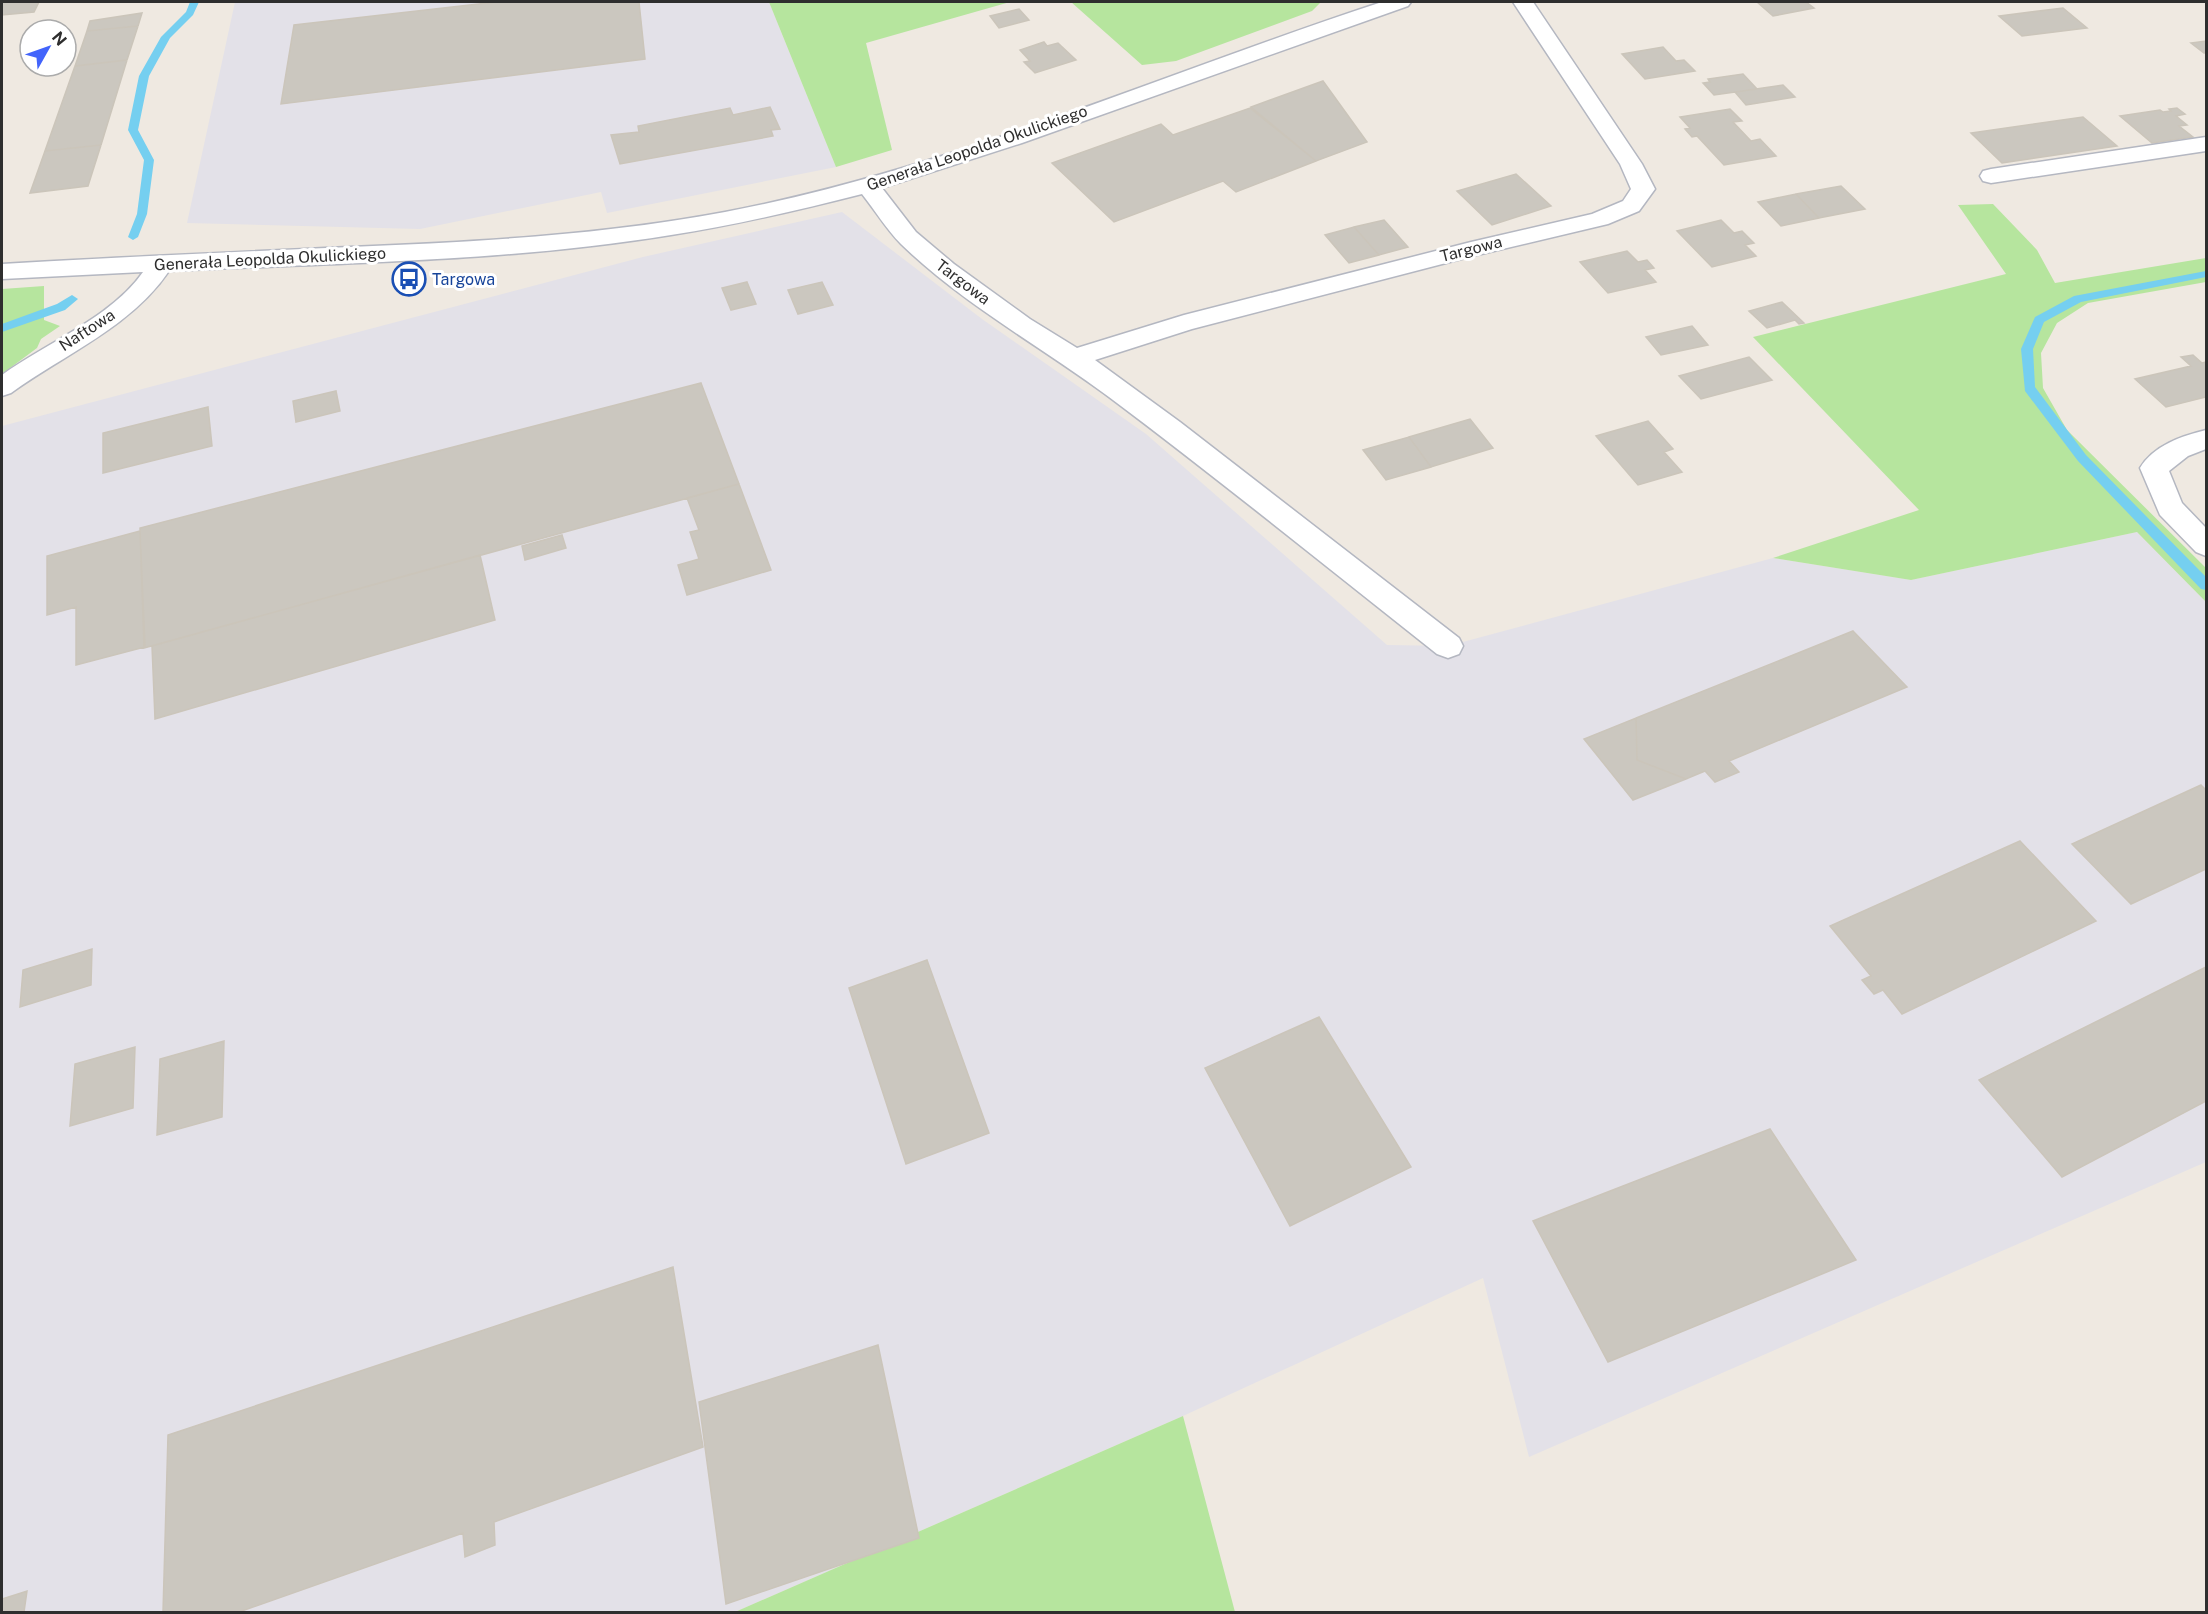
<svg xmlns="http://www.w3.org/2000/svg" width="2208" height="1614" viewBox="0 0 2208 1614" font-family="'Public Sans',sans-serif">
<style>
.industrial{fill:#e3e1e8}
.green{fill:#b6e59e}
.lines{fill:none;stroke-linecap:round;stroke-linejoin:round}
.stream{fill:#75cff0;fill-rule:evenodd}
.building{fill:#cbc7bf;stroke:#cbc5ba;stroke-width:1.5}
.minor-casing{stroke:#b4b7c1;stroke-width:3}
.minor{fill:#fff;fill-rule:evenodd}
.labels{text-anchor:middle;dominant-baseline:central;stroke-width:6;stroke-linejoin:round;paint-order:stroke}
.far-street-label{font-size:16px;fill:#2e2e2e;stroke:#fff}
.far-transit-label{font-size:16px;fill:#164399;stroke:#fff;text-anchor:start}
</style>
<rect width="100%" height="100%" fill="#efe9e1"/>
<!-- industrial -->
<path class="industrial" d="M235,2h534l67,165 -229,46 -6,-21 -181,37 -233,-6z
M842,212l140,107 164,115 241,211 61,1 325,-88 138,22 226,-48 69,70v560l-677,295 -46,-179 -300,138 -448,196h-733v-1186l641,-169z"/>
<!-- green -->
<path class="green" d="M769,2h241l-144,41 26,107 -56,17z
M1071,2h250l-9,9 -136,50 -34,4z
M1993,204l44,46 18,33 151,-25v24l-118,21 -31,20 -16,30 2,35 24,42 139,138v34l-69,-70 -226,48 -138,-22 146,-48 -166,-173 253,-63 -48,-69z
M44,286v34l16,6 -19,13 -4,9 -35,26v-85z
M1183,1416l52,196h-500z"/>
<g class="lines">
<!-- stream -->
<path class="stream" d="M190,2h9l-6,13 -23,23 -21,38 -11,54 16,30 -7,54 -9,23 -5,3 -5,-3 9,-23 7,-54 -16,-30 11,-54 22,-39 25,-25z
M2206,271v6l-125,25 -37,20 -11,27 2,38 51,68 120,122v13l-5,-1 -123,-128 -53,-70 -4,-42 14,-32 39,-21z
M72,295l6,4 -13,11 -63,22v-8l55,-20z"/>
</g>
<!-- building -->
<path class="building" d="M2,2h37l-5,10 -32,3z
M496,2h143l6,57 -364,45 13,-79z
M1757,2h49l8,6 -41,8z
M2063,8l24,20 -65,8 -23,-20z
M1019,9l10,11 -30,8 -9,-12z
M142,13l-4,13 -51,5 3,-10z
M138,26l-11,34 -52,6 12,-35z
M2206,41v12h-2l-13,-10z
M1044,42l3,4 11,-3 18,17 -41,13 -11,-11 6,-1 -10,-11z
M1663,47l13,14 8,-1 11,11 -50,8 -23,-25z
M127,60l-26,85 -56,6 30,-85z
M1743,74l14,15 -43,6 -11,-12 7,-1 -2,-3z
M1323,81l44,61 -51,19 -65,-54z
M1783,85l12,12 -49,8 -11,-13z
M770,107l10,22 -9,1 2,6 -153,28 -9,-29 28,-3 -1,-6 92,-18 3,7z
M1250,108l66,53 -80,31 -13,-11 -109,41 -62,-59 109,-39 12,11z
M2177,108l8,6 -9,2 11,9 -8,1 14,11 -41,6 -32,-27 40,-6 3,2 8,-1 -2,-2z
M1730,109l12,12 -9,1 18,19 9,-2 16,17 -52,9 -27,-29 -5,1 -7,-8 5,-1 -10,-11z
M2083,117l34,29 -115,17 -31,-30z
M101,145l-13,41 -58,7 15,-42z
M1516,174l35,32 -59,19 -35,-34z
M1841,186l24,23 -46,9 -23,-24z
M1796,194l23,24 -38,8 -23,-24z
M1384,220l24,27 -29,8 -25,-28z
M1721,220l13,13 8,-2 12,12 -9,2 11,11 -44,11 -35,-36z
M1354,227l25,28 -30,8 -24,-28z
M1627,251l11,11 9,-2 7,8 -9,2 11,12 -48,11 -28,-31z
M747,282l9,22 -25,6 -9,-22z
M822,282l11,23 -35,9 -10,-24z
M1782,302l22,21 -5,1 -4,-4 -28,8 -18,-17z
M1692,326l16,19 -47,10 -15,-18z
M2193,355l9,8 4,-1v35l-40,10 -31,-28 56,-13 -10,-9z
M1749,357l23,23 -71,19 -22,-23z
M701,383l38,101 -595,164 -4,-120z
M336,391l4,20 -44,11 -3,-21z
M208,407l4,39 -109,27v-40z
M1470,419l23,29 -62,19 -22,-30z
M1648,421l25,28 -9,3 18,20 -44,13 -42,-49z
M1409,437l22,30 -45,13 -23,-30z
M739,484l32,86 -84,25 -9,-30 21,-6 -9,-27 9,-2 -12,-32z
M140,531l5,116 -69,18v-58l-29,8v-59z
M562,535l4,13 -41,12 -3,-14z
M480,555l15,65 -340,99 -3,-73z
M1853,631l54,56 -178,74 10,11 -24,10 -10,-11 -19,8 -49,-19 -1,-42z
M1636,718l1,42 49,19 -53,21 -49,-61z
M2201,785l5,5v79l-75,35 -59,-60z
M2020,841l76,80 -194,93 -19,-24 -9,4 -12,-14 9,-4 -41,-50z
M92,949l-1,36 -71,22 3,-37z
M927,960l62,173 -83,31 -57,-176z
M2206,967v134l-144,76 -83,-97z
M1319,1017l92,150 -121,59 -85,-158z
M224,1041l-2,76 -65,18 3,-76z
M135,1047l-2,61 -63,18 5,-62z
M1770,1129l86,131 -248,102 -75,-141z
M673,1267l30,180 -209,75 1,23 -30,12 -2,-24 -224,79h-76l5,-177z
M878,1345l41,193 -193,66 -27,-202z
M27,1591l-3,21h-22v-13z"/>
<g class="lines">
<!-- minor casing -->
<g class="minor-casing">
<path id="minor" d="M1382,2h29l-3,4 -386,137 -140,45 34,44 38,32 76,55 47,29 107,-33 287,-73 121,-28 31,-13 8,-12 -11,-25 -107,-162h20l109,162 13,25 -16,22 -31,13 -135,32 -281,73 -97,31 85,62 279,216 4,8 -4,8 -11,4 -11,-4c-109,-86 -217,-174 -328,-257 -69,-51 -146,-93 -208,-153 -15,-15 -26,-34 -39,-50 -63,16 -126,31 -191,41 -165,27 -335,28 -502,36 -38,56 -104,83 -158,122l-9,3v-21c44,-32 110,-58 141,-103l-141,7v-15c116,-7 232,-12 348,-17 125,-5 252,-12 375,-35 226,-43 440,-139 657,-210z
M2206,137v14l-215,32 -8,-2 -3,-5 3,-5 8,-2z
M2206,430v19l-18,7 -19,15 13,32 24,25v28l-10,-4 -36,-37 -20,-47c14,-23 42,-32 66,-38z"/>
</g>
<!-- minor -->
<use href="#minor" class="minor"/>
</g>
<!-- icons -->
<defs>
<g id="bus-ring" transform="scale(1.725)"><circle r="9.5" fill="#fff" stroke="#1a4fb4" stroke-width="1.5"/><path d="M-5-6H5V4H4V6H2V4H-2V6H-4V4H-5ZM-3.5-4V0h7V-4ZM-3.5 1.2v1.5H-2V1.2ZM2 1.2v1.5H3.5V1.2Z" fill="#1a4fb4"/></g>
</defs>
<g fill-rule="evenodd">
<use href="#bus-ring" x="409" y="279"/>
</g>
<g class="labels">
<!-- far-street labels -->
<g class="far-street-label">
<text transform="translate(977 148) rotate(-19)">Generała Leopolda Okulickiego</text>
<text transform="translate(1471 249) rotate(-14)">Targowa</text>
<text transform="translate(270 259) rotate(-3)">Generała Leopolda Okulickiego</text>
<text transform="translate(963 282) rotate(37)">Targowa</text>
<text transform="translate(87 330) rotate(-33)">Naftowa</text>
</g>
<!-- far-transit labels -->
<g class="far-transit-label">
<text x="432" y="279">Targowa</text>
</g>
</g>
<!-- border -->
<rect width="2208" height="1614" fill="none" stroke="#2e2e2e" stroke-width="6"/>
<!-- north arrow -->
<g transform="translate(48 48) rotate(50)"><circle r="28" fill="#ffffff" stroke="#ababab" stroke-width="1.5"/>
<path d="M0-4.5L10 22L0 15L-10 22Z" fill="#4264fb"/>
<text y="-9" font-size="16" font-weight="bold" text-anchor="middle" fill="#2e2e2e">N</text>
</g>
</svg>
